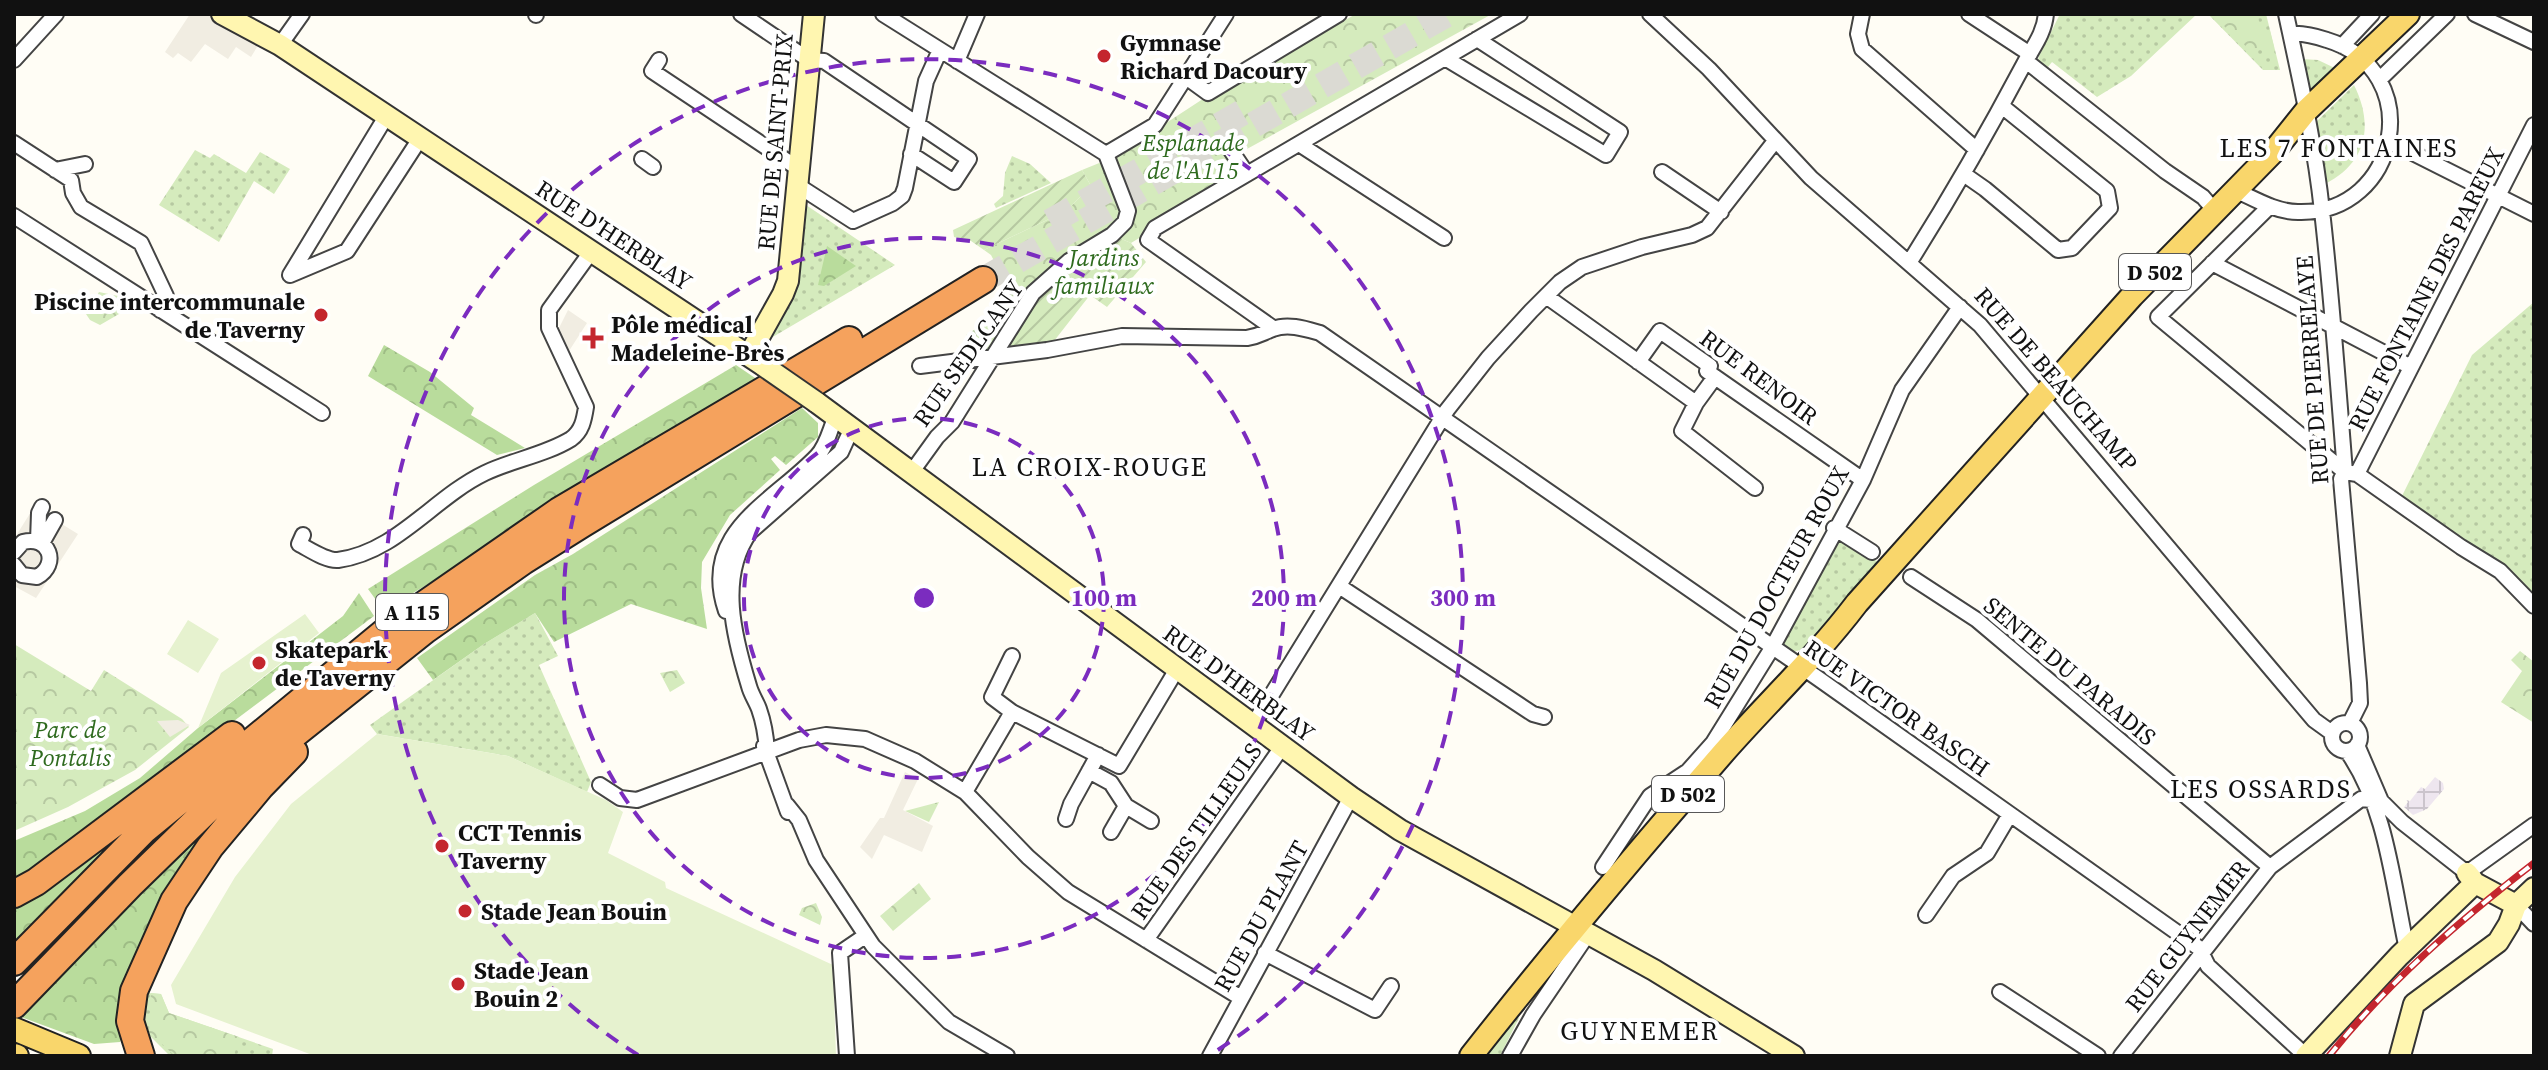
<svg xmlns="http://www.w3.org/2000/svg" width="2548" height="1070" viewBox="0 0 2548 1070" font-family="'Source Serif 4',serif">
<style>
.industrial{fill:url(#industrial-grid)}
.grass{fill:url(#grass-dots)}
.forest{fill:url(#forest-crowns)}
.park{fill:url(#park-crowns)}
.garden{fill:url(#garden-furrows)}
.pitch{fill:#e6f2cf}
.plaza{fill:#f1ede2}
.lines{fill:none;stroke-linecap:round;stroke-linejoin:round}
.highway-tunnel{stroke:#dbdad3;stroke-width:26;stroke-dasharray:26 13;stroke-linecap:butt}
.street-casing{stroke:#444;stroke-width:18}
.secondary-casing{stroke:#333;stroke-width:24}
.primary-casing{stroke:#222;stroke-width:26}
.highway-casing{stroke:#222;stroke-width:30}
.street{stroke:#fff;stroke-width:14}
.secondary{stroke:#fff6b0;stroke-width:20}
.primary{stroke:#f9d66b;stroke-width:22}
.highway{stroke:#f5a25d;stroke-width:26}
.rail-casing{stroke:#c4262e;stroke-width:7}
.rail{stroke:#fff;stroke-width:4;stroke-dasharray:12;stroke-linecap:butt}
.secondary-bridge-casing{stroke:#333;stroke-width:24;stroke-linecap:butt}
.secondary-bridge{stroke:#fff6b0;stroke-width:20}
.ring{fill:none;stroke:#7b2cbf;stroke-width:4;stroke-dasharray:14 10}
.poi-dot{fill:#c4262e;stroke:#fff;stroke-width:3}
.labels{text-anchor:middle;dominant-baseline:central;stroke-width:8;stroke-linejoin:round;paint-order:stroke}
.shield{fill:#fff;stroke:#585858;stroke-width:2}
.shield-label{font-size:22px;font-weight:bold;fill:#111}
.poi-label{font-size:24px;font-weight:bold;fill:#111;stroke:#fff;text-anchor:start}
.street-label{font-size:24px;fill:#111;stroke:#fff}
.park-label{font-size:24px;font-style:italic;fill:#2f6b1f;stroke:#fff}
.neighbourhood-label{font-size:26px;letter-spacing:2px;fill:#111;stroke:#fff}
.centre{fill:#7b2cbf;stroke:#fff;stroke-width:4}
.ring-label{font-size:24px;text-anchor:middle;font-weight:bold;fill:#7b2cbf;stroke:#fff;stroke-width:8;stroke-linejoin:round;paint-order:stroke}
</style>
<defs>
<pattern id="industrial-grid" width="8" height="8" patternUnits="userSpaceOnUse" patternTransform="scale(2)"><rect width="8" height="8" fill="#eee6ef"/><path d="M0 4h8M4 0v8" fill="none" stroke="#cbc4cc"/></pattern>
<pattern id="grass-dots" width="8" height="8" patternUnits="userSpaceOnUse" patternTransform="scale(2)"><rect width="8" height="8" fill="#d5ebbd"/><path d="M2 2h.1M6 6h.1" fill="none" stroke="#b6c8a1" stroke-width="1.8" stroke-linecap="round"/></pattern>
<pattern id="forest-crowns" width="20" height="18" patternUnits="userSpaceOnUse" patternTransform="scale(2)"><rect width="20" height="18" fill="#b9dc9c"/><path d="M2 6a3 3 0 1 1 6 0M12 15a3 3 0 1 1 6 0" fill="none" stroke="#9ebc85"/></pattern>
<pattern id="park-crowns" width="20" height="18" patternUnits="userSpaceOnUse" patternTransform="scale(2)"><rect width="20" height="18" fill="#d5ebbd"/><path d="M2 6a3 3 0 1 1 6 0M12 15a3 3 0 1 1 6 0" fill="none" stroke="#b6c8a1"/></pattern>
<pattern id="garden-furrows" width="10" height="10" patternUnits="userSpaceOnUse" patternTransform="scale(2)"><rect width="10" height="10" fill="#d5ebbd"/><path d="M-1 1l2-2M0 10L10 0M9 11l2-2" fill="none" stroke="#b6c8a1"/></pattern>
</defs>
<rect width="100%" height="100%" fill="#fffdf5"/>
<!-- industrial -->
<path class="industrial" d="M2435,777l8,6 1,6 -17,20 -14,6 -9,-8 4,-5 -2,-2 4,1 11,-14 4,2z"/>
<!-- grass -->
<path class="grass" d="M2060,14h137l-66,62 -34,21 -45,-35 -8,10 -9,-2 4,-14z
M2208,14h58l14,56h-17z
M2302,59l16,1 23,11 -30,31z
M2354,85c20,40 13,78 -29,99l-10,-61z
M195,150l15,8 4,-4 32,19 14,-21 30,17 -16,25 -20,-13 -35,61 -60,-37z
M1012,156l18,8 21,19 -55,25 -2,-4 9,-8 2,-23z
M806,205l89,60 -124,73 26,-53z
M2534,302v298l-135,-98 73,-147z
M1836,535l44,28 -79,87 -10,2 -8,-6 -1,-5z
M535,613l23,43 -19,9 52,117 -4,10 -79,-36 -131,-22 -7,-9 114,-81z
M148,993l13,1 8,19 104,36 -1,7h-102l-26,-26z
M1514,1013l5,5 -19,38h-18z"/>
<!-- forest -->
<path class="forest" d="M827,246l29,20 -32,20 -6,-1z
M384,345l46,27 44,36 -3,7 54,33 -28,7 -129,-79z
M736,365l22,15 -374,231 -16,-22 166,-104z
M802,408l16,15v14l-32,28 -11,-9 -4,3 9,11 -50,45 -28,47 -1,26 6,41 -76,-25 -77,38 -19,-29 -51,31 -51,36 -16,-22 118,-83 38,-21z
M359,593l15,23 -344,258 -16,10v-43l71,-30 55,-33 58,-50 145,-112z
M227,807l-107,235 -26,2 -73,-27z
M142,815l-113,111 -15,16v-39z"/>
<!-- park -->
<path class="park" d="M1356,14h136l-256,141 10,18 -115,70 -19,-8 -119,122 -15,1 -12,-23 22,-14 19,-35 -16,-31 -7,-5 82,-39 25,-25 -9,-16 32,-13 95,-62z
M2211,14h46l5,18 8,-1 4,16 -24,3z
M99,292l19,4 5,5 14,-6 8,4 -45,26 -10,-5 -4,-6z
M14,644l77,47 13,-21 78,49 7,8 -54,43 -67,37 -54,24z
M2520,651l14,11v61l-33,-21 21,-31 -11,-11z
M677,670l8,13 -15,9 -10,-19z
M939,802l-10,20 -24,-11z
M919,883l12,16 -38,32 -13,-15z
M816,903l6,14 -2,8 -21,-10 3,-7z
M151,993l10,1 8,19 70,24 -5,19h-59l-26,-24z"/>
<!-- garden -->
<path class="garden" d="M1082,170l9,16 -25,25 -82,39 -13,-9 -17,-4 -1,-7z
M1112,235l19,8 15,19 -39,45 -17,-12 -43,55 -54,7 40,-64z"/>
<!-- pitch -->
<path class="pitch" d="M305,614l14,19 -121,95 23,-55z
M188,620l31,19 -21,34 -31,-19z
M377,734l131,22 98,44 17,12 -15,41 57,29 1,6 167,77 3,91h-521l-139,-52 -5,-19 64,-108 56,-73z"/>
<!-- plaza -->
<path class="plaza" d="M190,14h25l45,28 -9,15 -15,-10 -8,12 -23,-15 -14,18 -13,-9 -5,5 -8,-6z
M568,310l19,13 -18,28 -10,-23z
M34,507l44,27 -42,64 -22,-12v-47z
M178,720l12,5 -20,12 -13,-16z
M905,772l13,7 -15,31 30,16 -11,26 -38,-17 -12,24 -12,-12 20,-29h4z"/>
<g class="lines">
<!-- highway-tunnel -->
<path class="highway-tunnel" d="M1050,222l195,-111
M983,280l464,-266"/>
<!-- street casing -->
<g class="street-casing">
<path id="street" d="M741,14l68,46 15,1 145,98 -15,23 -43,-28
M883,14l223,140
M1650,14l59,55 102,109 169,147 334,395 18,13
M1862,14l-4,20 4,15 115,101
M1969,14l61,40
M2286,14c14,65 29,131 36,197 10,87 16,174 23,261l-4,7 18,204 1,20 -10,20
M2475,14l59,28
M536,15v-1
M280,45l22,-31
M2342,46l30,-32
M1445,58l161,97 14,-23 -143,-93
M14,60l42,-46
M659,60l-7,11 147,98
M957,61l20,-47
M2026,61l139,110 38,26 12,14
M1186,77l22,16 131,-79
M2380,79l67,-65
M387,115l-97,160 57,-24 74,-114
M2389,141l145,73
M14,143l57,37 2,13 8,14 60,36 25,53 -6,14
M1299,144l145,94
M1230,149l17,25
M1106,154l49,-29 71,-111
M642,159l11,8
M55,170l30,-6
M1662,172l59,40
M1965,175l20,14 73,61 14,-2 38,-40 -3,-17 -104,-84
M797,185l56,36 40,-18 9,-7 3,-8 21,-107 14,-31
M2235,190c20,9 41,22 63,22 103,3 129,-142 29,-172 -12,-4 -25,-7 -36,-6
M2270,206l-112,111 187,155 12,2 104,73 39,24 34,35
M14,216l308,197
M1909,263c41,-65 79,-131 115,-199 9,-17 20,-30 22,-50
M2212,263l199,104
M1546,296l150,107 19,-26
M1273,328l-125,-88 7,-12 365,-214
M1638,362l22,-31 50,35 -3,5 8,6 148,103
M920,366l127,-16 75,-14 125,2c13,-2 15,-5 26,-9 15,-6 33,0 47,4l499,346 380,269 9,18 98,90
M1696,403l-14,28 73,57
M911,473l26,-36 15,-15 81,-129 36,-32 43,-26 13,-13 3,-11 -22,-57
M2357,474l177,-349
M1834,528l38,24
M303,535l-4,9c10,5 27,17 39,16 59,-8 95,-62 147,-87 27,-13 60,-18 86,-34 11,-8 13,-19 15,-32l-37,-79v-18l42,-58
M38,541l1,-28 3,-6
M42,543l13,-23
M14,552l9,-10c26,-7 37,22 14,35l-15,-2 -8,-10
M1911,577l66,43 293,247
M1339,586l194,128 11,3
M726,611c-27,-79 46,-108 91,-155 10,-10 13,-27 19,-40
M1012,656l-20,41 20,15
M2332 737a14 14 0 1 1 28 0a14 14 0 1 1-28 0Z
M1253,725l194,-315 41,-52 43,-47 29,-29 22,-15 60,-20 50,-12 15,-7 68,-87
M2357,745l24,56 21,21 65,51 67,-48
M764,746l24,66
M767,751c-1,-15 -3,-28 -8,-42 -3,-8 -8,-15 -10,-23 -15,-49 -31,-109 1,-154l91,-80 11,-24
M2347,751c38,54 45,126 58,189l5,6
M1089,771l22,12 15,23
M600,785l20,13 17,2 162,-60 27,-5 39,4 50,22 50,31 63,65 40,35 173,106
M965,792l47,-80 107,54 58,-97
M787,805l12,15 17,40 57,86 76,76 58,34
M1066,819l5,-15 27,-49
M1111,832l15,-26 25,15
M1603,867l47,-71 38,-25 25,-28 59,-95 91,-168 39,-90 58,-83
M2516,905l18,19
M1926,915l27,-39 34,-23 22,-37
M1146,940l136,-193
M1265,953l110,57 16,-24
M2000,992l98,64
M847,1056l-7,-103 25,-17
M1210,1056l141,-259
M1510,1056l23,-41 55,-81
M2121,1056l149,-189 91,-68 20,2"/>
</g>
<!-- secondary casing -->
<g class="secondary-casing">
<path id="secondary" d="M222,14l58,31 484,321
M749,355l34,-61 5,-13 26,-267
M816,402l535,395 49,33 254,140 140,86
M2467,873l8,10 41,22
M2306,1056l93,-100 76,-73
M2400,1056l14,-52 84,-62 11,-18 7,-19 18,-17"/>
</g>
<!-- primary casing -->
<g class="primary-casing">
<path id="primary" d="M14,1029l65,27
M14,1055l3,1
M1471,1056c82,-104 166,-204 253,-304 44,-50 92,-95 133,-149l275,-307 142,-145 32,-40 102,-97"/>
</g>
<!-- highway casing -->
<g class="highway-casing">
<path id="highway" d="M14,894l22,-12 196,-147
M14,962l130,-132 242,-199 173,-120 290,-171
M14,1005l116,-120 112,-109 183,-146 98,-69 59,-37 401,-244
M141,1056l-11,-35 4,-30 40,-90 36,-54 51,-61 33,-34"/>
</g>
<!-- street -->
<use href="#street" class="street"/>
<!-- secondary -->
<use href="#secondary" class="secondary"/>
<!-- primary -->
<use href="#primary" class="primary"/>
<!-- highway -->
<use href="#highway" class="highway"/>
<!-- rail casing -->
<g class="rail-casing">
<path id="rail" d="M2329,1056c59,-74 130,-135 205,-193"/>
</g>
<!-- rail -->
<use href="#rail" class="rail"/>
<!-- secondary-bridge casing -->
<g class="secondary-bridge-casing">
<path id="secondary-bridge" d="M764,366l52,36"/>
</g>
<!-- secondary-bridge -->
<use href="#secondary-bridge" class="secondary-bridge"/>
</g>
<!-- distance rings -->
<g class="ring">
<circle cx="924" cy="598" r="180"/>
<circle cx="924" cy="598" r="360"/>
<path d="M638 1055A539 539 0 1 1 1210 1055"/>
</g>
<!-- markers -->
<g class="poi-dot">
<circle cx="1104" cy="56" r="8"/>
<circle cx="321" cy="315" r="8"/>
<path d="M589 326h8v8h8v8h-8v8h-8v-8h-8v-8h8z"/>
<circle cx="259" cy="663" r="8"/>
<circle cx="442" cy="846" r="8"/>
<circle cx="465" cy="911" r="8"/>
<circle cx="458" cy="984" r="8"/>
</g>
<g class="labels">
<!-- shield labels -->
<g class="shield">
<rect x="2119" y="254" width="72" height="36" rx="6"/>
<rect x="376" y="594" width="72" height="36" rx="6"/>
<rect x="1652" y="776" width="72" height="36" rx="6"/>
</g>
<g class="shield-label">
<text x="2155" y="272">D 502</text>
<text x="412" y="612">A 115</text>
<text x="1688" y="794">D 502</text>
</g>
<!-- poi labels -->
<g class="poi-label">
<text x="1120" y="42">Gymnase<tspan x="1120" dy="28">Richard Dacoury</tspan></text>
<text x="305" y="301" text-anchor="end">Piscine intercommunale<tspan x="305" dy="28">de Taverny</tspan></text>
<text x="611" y="324">Pôle médical<tspan x="611" dy="28">Madeleine-Brès</tspan></text>
<text x="275" y="649">Skatepark<tspan x="275" dy="28">de Taverny</tspan></text>
<text x="458" y="832">CCT Tennis<tspan x="458" dy="28">Taverny</tspan></text>
<text x="481" y="911">Stade Jean Bouin</text>
<text x="474" y="970">Stade Jean<tspan x="474" dy="28">Bouin 2</tspan></text>
</g>
<!-- street labels -->
<g class="street-label">
<text transform="translate(775 142) rotate(-85)">RUE DE SAINT-PRIX</text>
<text transform="translate(614 235) rotate(33)">RUE D'HERBLAY</text>
<text transform="translate(2426 289) rotate(-63)">RUE FONTAINE DES PAREUX</text>
<text transform="translate(968 353) rotate(-55)">RUE SEDLCANY</text>
<text transform="translate(2312 370) rotate(-94)">RUE DE PIERRELAYE</text>
<text transform="translate(1759 377) rotate(37)">RUE RENOIR</text>
<text transform="translate(2056 379) rotate(49)">RUE DE BEAUCHAMP</text>
<text transform="translate(1776 587) rotate(-61)">RUE DU DOCTEUR ROUX</text>
<text transform="translate(2070 671) rotate(40)">SENTE DU PARADIS</text>
<text transform="translate(1239 683) rotate(36)">RUE D'HERBLAY</text>
<text transform="translate(1897 708) rotate(35)">RUE VICTOR BASCH</text>
<text transform="translate(1196 831) rotate(-55)">RUE DES TILLEULS</text>
<text transform="translate(1261 916) rotate(-61)">RUE DU PLANT</text>
<text transform="translate(2187 936) rotate(-52)">RUE GUYNEMER</text>
</g>
<!-- park labels -->
<g class="park-label">
<text x="1193" y="142">Esplanade<tspan x="1193" dy="28">de l'A115</tspan></text>
<text x="1104" y="257">Jardins<tspan x="1104" dy="28">familiaux</tspan></text>
<text x="70" y="729">Parc de<tspan x="70" dy="28">Pontalis</tspan></text>
</g>
<!-- neighbourhood labels -->
<g class="neighbourhood-label">
<text x="2339" y="148">LES 7 FONTAINES</text>
<text x="1090" y="467">LA CROIX-ROUGE</text>
<text x="2261" y="789">LES OSSARDS</text>
<text x="1640" y="1031">GUYNEMER</text>
</g>
</g>
<circle cx="924" cy="598" r="12" class="centre"/>
<g class="ring-label">
<text x="1104" y="606">100 m</text>
<text x="1284" y="606">200 m</text>
<text x="1463" y="606">300 m</text>
</g>
<!-- border -->
<rect width="2548" height="1070" fill="none" stroke="#111111" stroke-width="32"/>
</svg>
